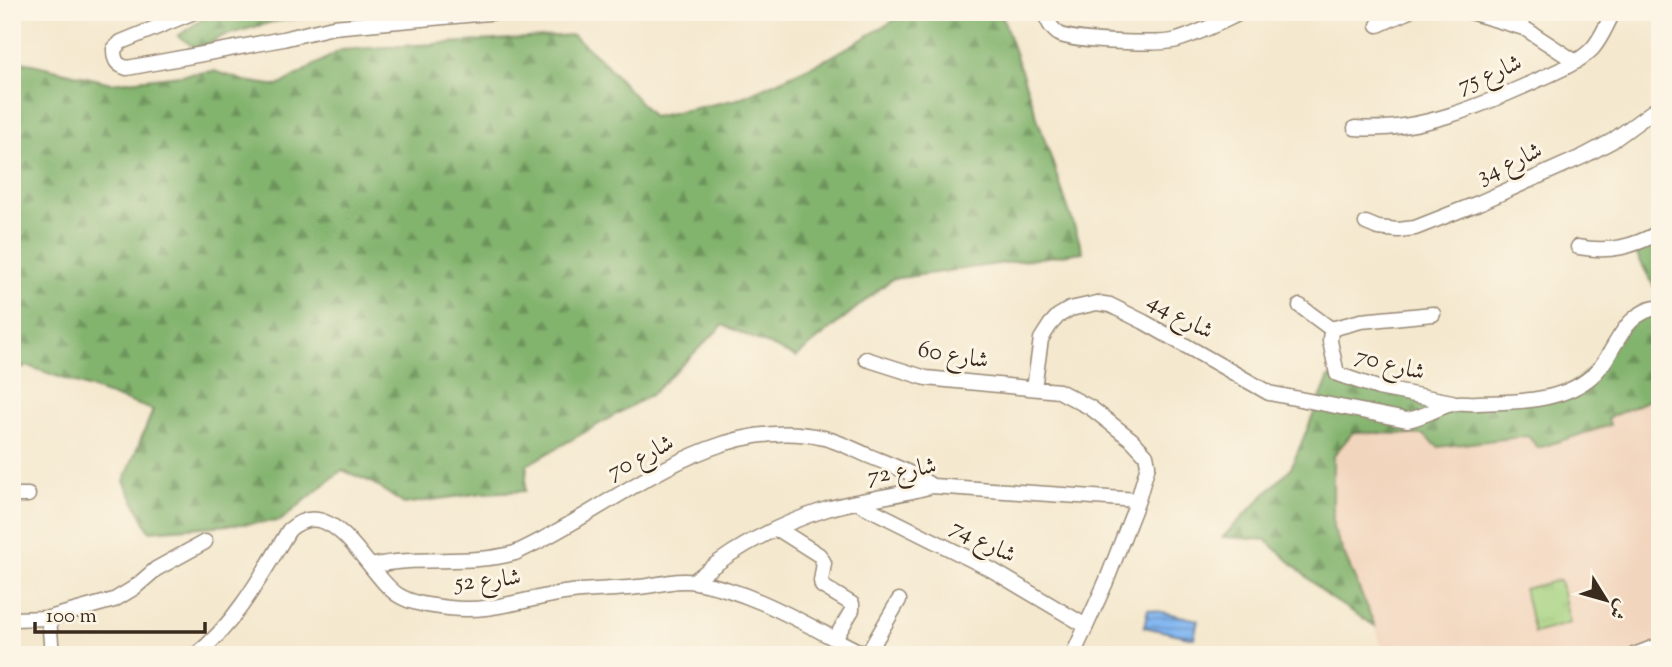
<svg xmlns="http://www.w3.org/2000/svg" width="1672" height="667" viewBox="0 0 1672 667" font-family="'Sorts Mill Goudy',Amiri,serif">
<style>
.built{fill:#f2d5bd}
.grass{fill:url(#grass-tufts);stroke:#707e4f;stroke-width:2}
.forest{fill:url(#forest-firs);stroke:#5f6f46;stroke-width:2}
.water{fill:url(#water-rules);stroke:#5f7088;stroke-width:2}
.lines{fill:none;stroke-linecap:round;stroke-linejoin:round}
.minor-casing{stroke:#988976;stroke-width:17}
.minor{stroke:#fff;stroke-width:14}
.labels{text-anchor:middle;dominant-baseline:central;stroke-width:6;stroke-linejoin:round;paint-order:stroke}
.street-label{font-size:24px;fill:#3b2a1e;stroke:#fcf5e5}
</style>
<defs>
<pattern id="grass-tufts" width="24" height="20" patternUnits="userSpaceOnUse" patternTransform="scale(1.75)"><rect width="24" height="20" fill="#a4d280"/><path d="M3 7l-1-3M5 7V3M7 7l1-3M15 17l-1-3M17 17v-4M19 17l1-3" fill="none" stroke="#8eb46e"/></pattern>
<pattern id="forest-firs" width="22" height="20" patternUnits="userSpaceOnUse" patternTransform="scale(1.75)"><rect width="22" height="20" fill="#83b46e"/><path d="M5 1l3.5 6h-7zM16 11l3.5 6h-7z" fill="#6c935a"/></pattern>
<pattern id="water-rules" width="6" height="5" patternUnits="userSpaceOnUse" patternTransform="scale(1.75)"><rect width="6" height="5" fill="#83b7f1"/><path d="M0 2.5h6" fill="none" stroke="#6c95c3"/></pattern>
</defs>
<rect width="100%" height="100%" fill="#fcf5e5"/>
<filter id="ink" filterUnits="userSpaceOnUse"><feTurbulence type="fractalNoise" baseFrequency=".0143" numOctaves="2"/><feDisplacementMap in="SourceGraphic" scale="14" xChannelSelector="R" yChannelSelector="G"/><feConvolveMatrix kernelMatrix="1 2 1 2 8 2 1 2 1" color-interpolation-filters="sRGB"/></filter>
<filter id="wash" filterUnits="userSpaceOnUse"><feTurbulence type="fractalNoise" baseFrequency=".00686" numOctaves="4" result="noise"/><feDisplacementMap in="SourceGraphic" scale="28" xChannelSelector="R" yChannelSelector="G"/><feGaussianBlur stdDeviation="1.57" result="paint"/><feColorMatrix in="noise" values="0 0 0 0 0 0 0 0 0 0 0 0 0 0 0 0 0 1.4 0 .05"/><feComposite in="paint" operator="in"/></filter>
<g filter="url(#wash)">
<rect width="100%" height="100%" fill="#f4e8ce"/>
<!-- built -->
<path class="built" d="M1660,395v255l-13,5h-263l-9,-29 -42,-98v-72l20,-24 72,3 13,12 172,-22 -3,-7z"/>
<!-- grass -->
<path class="grass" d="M1560,580l10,43 -36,10 -10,-44z"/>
<!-- forest -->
<path class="forest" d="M213,12h125l-66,10 -49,14 -26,13 -19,-13z
M909,12h92l82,240 -191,27 -96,78 -73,-32 -71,69 -125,71 -2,26 -43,2 -78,11 -33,-22 -29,-12 -62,51 -131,10 -25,-50 29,-71 -125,-44 -16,7v-314l99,24 103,-12 31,10 33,5 63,-36 232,-15 30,26 50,56 85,-18 91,-41z
M1660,231v61l-6,-5 -21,-40z
M1654,312h6v83l-52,23 2,7 -72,23 -10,-12 -90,11 -14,-12 -71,-3 -20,24v72l42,98 -46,-29 -63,-57 -43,-3 68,-69 38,-91 126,30 104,-13 41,-33 21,-39z"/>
<!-- water -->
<path class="water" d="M1148,609l50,11 -4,18 -50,-11z"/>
</g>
<g filter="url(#ink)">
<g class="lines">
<!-- minor casing -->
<g class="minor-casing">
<path id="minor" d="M194,12l-73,30 -7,7c0,12 3,16 13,19l156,-29 50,-12 166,-15
M1044,12c4,9 7,17 15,22 14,8 102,11 118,6 23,-7 44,-18 65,-28
M1470,12l54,16 52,34
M1378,25l29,-13
M1355,128c64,5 128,-23 185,-49 18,-8 38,-16 52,-30 9,-10 15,-24 21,-37
M1366,223l12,5 20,2 17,-2 66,-26 103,-46 28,-15 48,-35
M1578,247c31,6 55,0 82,-15
M1300,306l31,23
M1433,314l-72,7 -30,8 -1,12 7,33 41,14 74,14
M866,359l60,19 133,13 32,17 41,32 14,15 2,10 -10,35 -32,82 -33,73
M1034,388l7,-49 9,-14 8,-9 12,-7 27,-6 13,2 34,17 125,71 138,27c17,-3 29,-12 45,-16 7,-3 18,0 26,-1 35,-1 80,-1 109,-23 30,-21 30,-67 73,-73
M12,495h16
M856,502l136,68 94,56
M778,529l41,26 5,8 -3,18 1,5 30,18v6l-17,29
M371,566c48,-11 97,0 144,-13 95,-42 197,-142 309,-115 16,4 31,12 45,18 22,9 44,17 63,30
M694,581c38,-32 85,-57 133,-72 34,-10 70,-13 105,-23l206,14
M49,618l3,37
M12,619l37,-1 65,-18 20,-12 22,-19 49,-27
M196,655c40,-32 67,-82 93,-125 45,-40 79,46 109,65 14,9 34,11 51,13 40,5 76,-9 115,-15 24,-4 49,-3 74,-6 18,-1 39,-9 58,-5 60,10 115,46 170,73
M867,655l32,-55
M1634,655l26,-10"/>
</g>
<!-- minor -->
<use href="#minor" class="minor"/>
</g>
</g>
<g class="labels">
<!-- street labels -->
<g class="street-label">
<text transform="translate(1490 75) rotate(-22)">شارع 75</text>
<text transform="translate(1510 164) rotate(-24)">شارع 34</text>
<text transform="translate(1180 317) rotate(29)">شارع 44</text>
<text transform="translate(953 356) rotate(10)">شارع 60</text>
<text transform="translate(1390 365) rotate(15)">شارع 70</text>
<text transform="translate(641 458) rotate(-27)">شارع 70</text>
<text transform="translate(902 472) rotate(-9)">شارع 72</text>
<text transform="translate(983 542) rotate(27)">شارع 74</text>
<text transform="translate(488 581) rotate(-5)">شارع 52</text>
</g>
</g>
<!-- margin -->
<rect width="1672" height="667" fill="none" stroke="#fcf5e5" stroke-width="42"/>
<!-- north arrow -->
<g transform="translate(1606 600) rotate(127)" stroke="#fcf5e5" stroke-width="5" paint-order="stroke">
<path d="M0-5L12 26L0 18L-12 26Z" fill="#3b2a1e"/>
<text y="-10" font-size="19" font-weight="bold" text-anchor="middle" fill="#3b2a1e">ش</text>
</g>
<!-- scale -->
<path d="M35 622v10h170v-10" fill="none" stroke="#3b2a1e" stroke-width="3.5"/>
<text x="46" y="622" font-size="21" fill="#3b2a1e" stroke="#fcf5e5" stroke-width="5" paint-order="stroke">100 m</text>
</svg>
